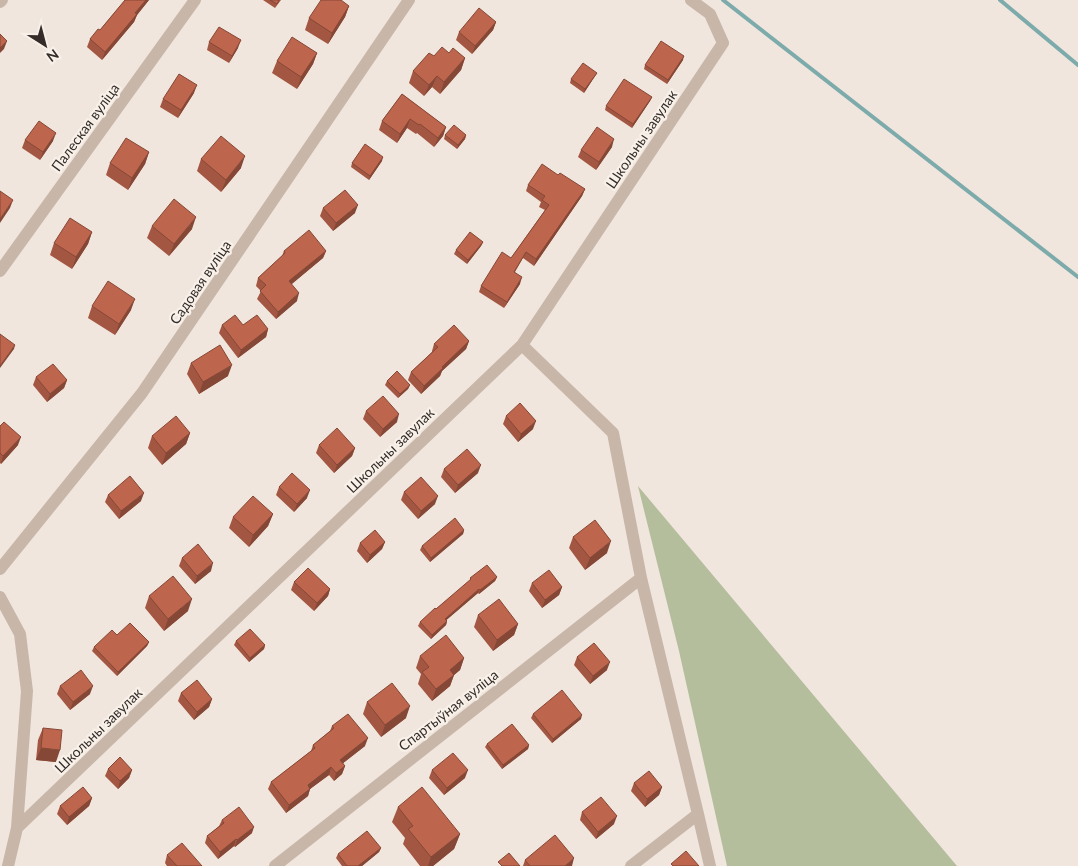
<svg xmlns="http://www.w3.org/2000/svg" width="1078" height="866" viewBox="0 0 1078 866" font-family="Lato,sans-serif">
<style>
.green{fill:#b4be9d}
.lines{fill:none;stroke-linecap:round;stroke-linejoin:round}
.stream{stroke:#7dabab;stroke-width:4}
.street{stroke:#c8b6a9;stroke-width:12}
.wall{fill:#a35742}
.shaded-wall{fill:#854736}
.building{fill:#be654d;stroke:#854736}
.labels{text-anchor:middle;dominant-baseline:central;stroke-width:4.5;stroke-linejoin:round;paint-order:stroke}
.street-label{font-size:14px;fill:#352c29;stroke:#f8f1e9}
</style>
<rect width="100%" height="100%" fill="#f0e6dd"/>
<!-- green -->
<path class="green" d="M638,486l319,380h-230l-48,-215z"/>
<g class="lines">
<!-- stream -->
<path class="stream" d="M723,0l355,277
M1000,0l78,65"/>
<!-- street -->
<path class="street" d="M0,2l2,-2
M0,271l195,-271
M522,345l91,88 28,145 57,236 12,52
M0,569l142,-176 267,-393
M0,597l20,37 7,57 -10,137 -9,38
M17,828l505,-483 201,-302 -13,-29 -19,-14
M275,866l366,-288
M631,866l67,-52"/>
</g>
<!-- wall -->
<path class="wall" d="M125,0h24l-12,15 -3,7 -32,38 -15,-13 3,-8 10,-9z
M263,0h18l-6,8z
M349,6l-4,11 -17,27 -23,-14 4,-12z
M496,22l-3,8 -21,24 -16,-14 3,-8z
M209,42l29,6 -9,15 -22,-13z
M317,53l-4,11 -16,25 -25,-16 5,-12z
M449,53l16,5 -4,12 -21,24 -8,-7 -8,9 -15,-13 4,-12 21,-15z
M683,60l-16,24 -23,-15 1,-4z
M597,73l-2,3 -11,17 -14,-10 1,-4z
M194,93l-16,25 -18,-11 3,-8z
M402,94l44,33 -3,9 -9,11 -17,-14 -1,1 -9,-6 -10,15 -18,-13 3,-9z
M652,97l-2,4 -18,27 -27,-18 1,-4z
M445,135h21l-1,4 -8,10 -13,-10z
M25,140l28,1 -13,19 -18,-12z
M612,147l-16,23 -18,-13 3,-7z
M149,152l-4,12 -17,26 -22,-15 4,-12z
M201,159l40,9 -20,24 -24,-21z
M382,161l-13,19 -18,-13 1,-4z
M558,175l27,14 -3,7 -48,70 -11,-8 -8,14 5,12 -16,24 -25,-16 2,-6 30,-28 34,-48 -6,-3 2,-5 -15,-11 2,-6z
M323,208l32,5 -22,18 -13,-15z
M152,226l40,3 -23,27 -22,-18z
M92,232l-4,12 -16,25 -22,-14 4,-12z
M483,242l-2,4 -14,18 -13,-10 2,-4z
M284,251h42l-3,7 -32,26 6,17 -21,18 -19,-20 4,-8 -5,-5 2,-8 24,-22z
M92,306l39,4 -16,25 -27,-17z
M222,325h21l25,4 -2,8 -28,21 -19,-25z
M469,341l-3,8 -24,22 -2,5 -19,18 -13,-14 3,-8 21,-20v-1l2,-7z
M191,363l37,13 -29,18 -12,-20z
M36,377l31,3 -3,8 -17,14 -14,-17z
M387,381l23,4 -2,4 -10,9 -13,-13z
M366,411l31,11 -17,15 -17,-18z
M506,416l27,13 -15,13 -15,-18z
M0,426l18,19 -17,19 -1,-1z
M190,433l-4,11 -24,21 -14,-17 4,-12z
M319,445l36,3 -3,8 -18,17 -18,-20z
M444,469l34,4 -23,20 -14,-16z
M279,487l28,11 -13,14 -18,-17z
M404,492l31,12 -17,15 -17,-19z
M108,495l33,6 -22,18 -14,-17z
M273,514l-5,12 -19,21 -20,-19 4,-11z
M464,530l-1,4 -33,28 -10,-12 2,-4z
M573,537l34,16 -22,17 -16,-22z
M385,542l-3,7 -15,14 -10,-12 3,-8z
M182,558l29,13 -16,13 -16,-18z
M497,577l-2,4 -16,13 -1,-1 -32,27 1,1 -1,4 -15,14 -13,-13 2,-4 50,-41v-3z
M294,582l36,7 -2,7 -14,15 -23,-21z
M532,583l30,4 -3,8 -17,13 -13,-17z
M149,596l39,15 -24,20 -19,-23z
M478,615l40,9 -4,11 -21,16 -19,-24z
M117,635l32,7 -2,4 -30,30 -25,-25 2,-4z
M236,641l29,4 -1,4 -15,13 -15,-17z
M420,656l44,2 -4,12 -6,5 -4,11 -18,15 -14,-17 3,-10 -5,-6z
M577,657l30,13 -17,14 -16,-19z
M60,686l30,8 -20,16 -13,-16z
M181,693l31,6 -3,8 -15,13 -16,-19z
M367,702l39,16 -25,19 -18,-23z
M533,714l48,5 -29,24 -21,-25z
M332,726l33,20 -22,17 2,3 -3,8 -8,7 -5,-6 -19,14 -2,7 -22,17 -18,-24 3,-7 40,-31 2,-6 17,-14z
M43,728l13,34 -20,-2 2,-20z
M487,744l42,1 -1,4 -26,20 -17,-22z
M108,769l24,1 -3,8 -11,11 -13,-13z
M432,770l33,8 -21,17 -15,-17z
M634,783l28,4 -3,8 -14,12 -14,-16z
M92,798l-3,8 -22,19 -10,-11 3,-8z
M398,807l62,27 -6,15 -21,17h-13l-17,-22 2,-6 -13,-16z
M582,812l32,12 -18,15 -16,-19z
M222,820l30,13 -17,14 -1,-1 -16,13 -13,-16 2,-7 12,-10z
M381,848l-2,4 -17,14h-20l-6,-8 2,-4z
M167,855l35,11h-35l-2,-3z
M525,860l47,6h-49z"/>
<!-- shaded-wall -->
<path class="shaded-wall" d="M146,0h3l-12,15 -3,7 -32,38 3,-8z
M349,6l-4,11 -17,27 4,-11z
M496,22l-3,8 -21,24 3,-8z
M241,40l-3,8 -9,15 3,-7z
M7,41l-3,8 -4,4v-5z
M317,53l-4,11 -16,25 4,-12z
M684,56l-1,4 -16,24 1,-4z
M465,58l-4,12 -21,24 4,-12z
M597,73l-2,3 -11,17 1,-4z
M437,76l-5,11 -8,9 5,-11z
M197,85l-3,8 -16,25 3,-8z
M652,97l-2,4 -18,27 1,-4z
M410,119l-3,9 -10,15 3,-9z
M446,127l-3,9 -9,11 4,-9z
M56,133l-3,8 -13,19 3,-8z
M466,135l-1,4 -8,10 1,-4z
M614,139l-2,8 -16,23 3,-8z
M149,152l-4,12 -17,26 4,-12z
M245,156l-4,12 -20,24 5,-12z
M383,157l-1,4 -13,19 1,-4z
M585,189l-3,7 -48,70 2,-7z
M13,200l-3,8 -10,15v-4z
M358,205l-3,8 -22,18 3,-8z
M196,217l-4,12 -23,27 5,-12z
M92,232l-4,12 -16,25 4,-12z
M483,242l-2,4 -14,18 1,-4z
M326,251l-3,7 -37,31 3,-8z
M522,277l-2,7 -16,24 3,-6z
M299,293l-2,8 -21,18 2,-7z
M135,299l-4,11 -16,25 4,-11z
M268,329l-2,8 -28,21 3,-8z
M469,341l-3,8 -24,22 -2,5 -19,18 3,-8 18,-19z
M15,345l-1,4 -14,19v-2z
M232,365l-4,11 -29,18 4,-12z
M67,380l-3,8 -17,14 3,-8z
M410,385l-2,4 -10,9 2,-4z
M399,414l-2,8 -17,15 3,-8z
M536,421l-3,8 -15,13 3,-8z
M190,433l-4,11 -24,21 4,-12z
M21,437l-3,8 -17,19 2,-8z
M355,448l-3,8 -18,17 3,-8z
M481,465l-3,8 -23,20 3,-8z
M310,490l-3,8 -13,14 3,-8z
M144,493l-3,8 -22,18 2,-8z
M438,496l-3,8 -17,15 3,-8z
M273,514l-5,12 -19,21 4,-12z
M464,530l-1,4 -33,28 1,-4z
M611,541l-4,12 -22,17 5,-12z
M385,542l-3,7 -15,14 3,-8z
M213,563l-2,8 -16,13 2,-8z
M497,577l-2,4 -16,13 1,-4z
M562,587l-3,8 -17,13 3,-8z
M330,589l-2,7 -14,15 3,-8z
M479,589l-1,4 -35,30 2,-4z
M192,599l-4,12 -24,20 4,-12z
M447,621l-1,4 -15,14 1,-4z
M518,624l-4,11 -21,16 4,-11z
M149,642l-2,4 -30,30 1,-4z
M265,645l-1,4 -15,13 1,-4z
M464,658l-4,12 -6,5 -4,11 -18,15 4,-12 14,-19z
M610,662l-3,8 -17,14 3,-8z
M93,686l-3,8 -20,16 3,-8z
M212,699l-3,8 -15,13 3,-8z
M410,706l-4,12 -25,19 4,-12z
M582,715l-1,4 -29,24 1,-4z
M368,738l-3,8 -28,22 3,-8z
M529,745l-1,4 -26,20 1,-4z
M41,748l19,2 -4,12 -20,-2z
M345,766l-3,8 -8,7 2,-8z
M331,767l-2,8 -19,14 -2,7 -22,17 3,-8 19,-20z
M132,770l-3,8 -11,11 2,-8z
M468,770l-3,8 -21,17 3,-7z
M662,787l-3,8 -14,12 2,-8z
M92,798l-3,8 -22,19 2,-8z
M617,816l-3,8 -18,15 2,-7z
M254,827l-2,6 -17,14 2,-7z
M460,834l-6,15 -21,17h-5l3,-9z
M236,839l-2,7 -16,13 2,-7z
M381,848l-2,4 -17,14h-4z
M574,858l-2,8h-7z"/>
<!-- building -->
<path class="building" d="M125,0h21l-11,13 2,1 -32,38 -15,-13 8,-10 2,1z
M270,0h9l-2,4z
M321,0h20l8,6 -17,27 -23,-15z
M479,8l17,14 -21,24 -16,-14z
M219,27l22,13 -9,16 -23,-14z
M0,34l7,7 -7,7z
M292,37l25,16 -16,24 -24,-16z
M661,41l23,15 -16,24 -23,-15z
M442,47l7,6 4,-5 12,10 -21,24 -7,-6 -8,9 -16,-14 16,-18 5,3z
M583,63l14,10 -12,16 -14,-10z
M179,74l18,11 -16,25 -18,-11z
M624,79l28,18 -19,27 -27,-18z
M402,94l44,33 -8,11 -18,-14 -1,1 -9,-6 -10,15 -18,-13z
M39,121l17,12 -13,19 -18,-12z
M454,125l12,10 -8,10 -13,-10z
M597,127l17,12 -15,23 -18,-12z
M221,136l24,20 -19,24 -25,-21z
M126,138l23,14 -17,26 -22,-15z
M365,144l18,13 -13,19 -18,-13z
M542,164l16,11 2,-2 25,16 -49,70 -10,-7 -12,20 8,5 -15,25 -26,-16 21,-34 9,6 38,-53 -7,-5 3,-4 -17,-11z
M345,190l13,15 -22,18 -13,-15z
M0,191l13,9 -13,19z
M174,199l22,18 -22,27 -22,-18z
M70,218l22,14 -16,25 -22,-14z
M309,230l17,21 -37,30 10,12 -21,19 -18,-21 6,-6 -8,-7 27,-25 -1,-2z
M470,232l13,10 -15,18 -12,-10z
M108,281l27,18 -16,25 -27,-18z
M235,315l8,10 14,-10 11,14 -27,21 -19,-25z
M454,325l15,16 -27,26 1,1 -19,18 -13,-14 27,-25 -4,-3z
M0,334l15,11 -15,21z
M220,345l12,20 -29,17 -12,-19z
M53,364l14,16 -17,14 -14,-17z
M397,371l13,14 -10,9 -13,-13z
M383,396l16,18 -16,15 -17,-18z
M520,403l16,18 -15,13 -15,-18z
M176,416l14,17 -24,20 -14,-17z
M4,422l17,15 -18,19 -3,-3v-27z
M337,428l18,20 -18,17 -18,-20z
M467,449l14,16 -23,20 -14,-16z
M292,473l18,17 -13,14 -18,-17z
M130,476l14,17 -23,18 -13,-16z
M421,477l17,19 -17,15 -17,-19z
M253,496l20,18 -20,21 -20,-18z
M455,518l9,12 -33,28 -9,-12z
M595,520l16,21 -21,17 -17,-21z
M375,530l10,12 -15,13 -10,-12z
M198,544l15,19 -16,13 -15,-18z
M487,565l10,12 -17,13 -1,-1 -34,30 2,2 -15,14 -12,-13 15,-14 1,1 35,-30 -1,-1z
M308,568l22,21 -13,14 -23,-21z
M549,570l13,17 -17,13 -13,-17z
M173,576l19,23 -24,20 -19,-23z
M499,599l19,25 -21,16 -19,-25z
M130,623l19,19 -31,30 -24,-25 18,-17 5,5z
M250,629l15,16 -15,13 -14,-17z
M446,635l18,23 -14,12 4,5 -18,14 -14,-17 7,-5 -9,-11z
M594,643l16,19 -17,14 -16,-19z
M81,670l12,16 -20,16 -13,-16z
M197,680l15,19 -15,13 -16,-19z
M392,683l18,23 -25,19 -18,-23z
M562,690l20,25 -29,24 -20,-25z
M348,714l20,24 -28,22 5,6 -9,7 -5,-6 -23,18 2,4 -21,16 -18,-23 44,-34 -2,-3 21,-17 -2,-2z
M512,724l17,21 -26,20 -16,-21z
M43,728l19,2 -2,20 -19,-2z
M453,753l15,17 -21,18 -15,-18z
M120,757l12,13 -12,11 -12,-12z
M649,771l13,16 -15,12 -13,-16z
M83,787l9,11 -23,19 -9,-11z
M422,787l38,47 -29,23 -23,-28 5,-3 -15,-19z
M601,797l16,19 -19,16 -16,-20z
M239,807l15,20 -17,13 -1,-1 -16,13 -13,-16 17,-13 -2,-3z
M367,831l14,17 -23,18h-11l-9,-12z
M555,835l19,23 -9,8h-35l-5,-6z
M182,843l20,23h-25l-10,-11z
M686,851l13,15h-26l-2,-2z
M509,853l11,13h-18l-4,-4z"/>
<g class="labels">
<!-- street labels -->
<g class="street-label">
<text transform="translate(85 127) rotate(-54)">Палеская вуліца</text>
<text transform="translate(641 139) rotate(-56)">Школьны завулак</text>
<text transform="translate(200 282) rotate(-56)">Садовая вуліца</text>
<text transform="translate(390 450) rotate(-44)">Школьны завулак</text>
<text transform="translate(448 710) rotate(-38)">Спартыўная вуліца</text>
<text transform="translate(98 730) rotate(-44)">Школьны завулак</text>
</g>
</g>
<!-- north arrow -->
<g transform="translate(45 45) rotate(144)" stroke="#f8f1e9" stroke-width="4" paint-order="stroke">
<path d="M0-4L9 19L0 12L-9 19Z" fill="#352c29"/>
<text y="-8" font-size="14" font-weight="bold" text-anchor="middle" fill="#352c29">N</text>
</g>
</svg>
